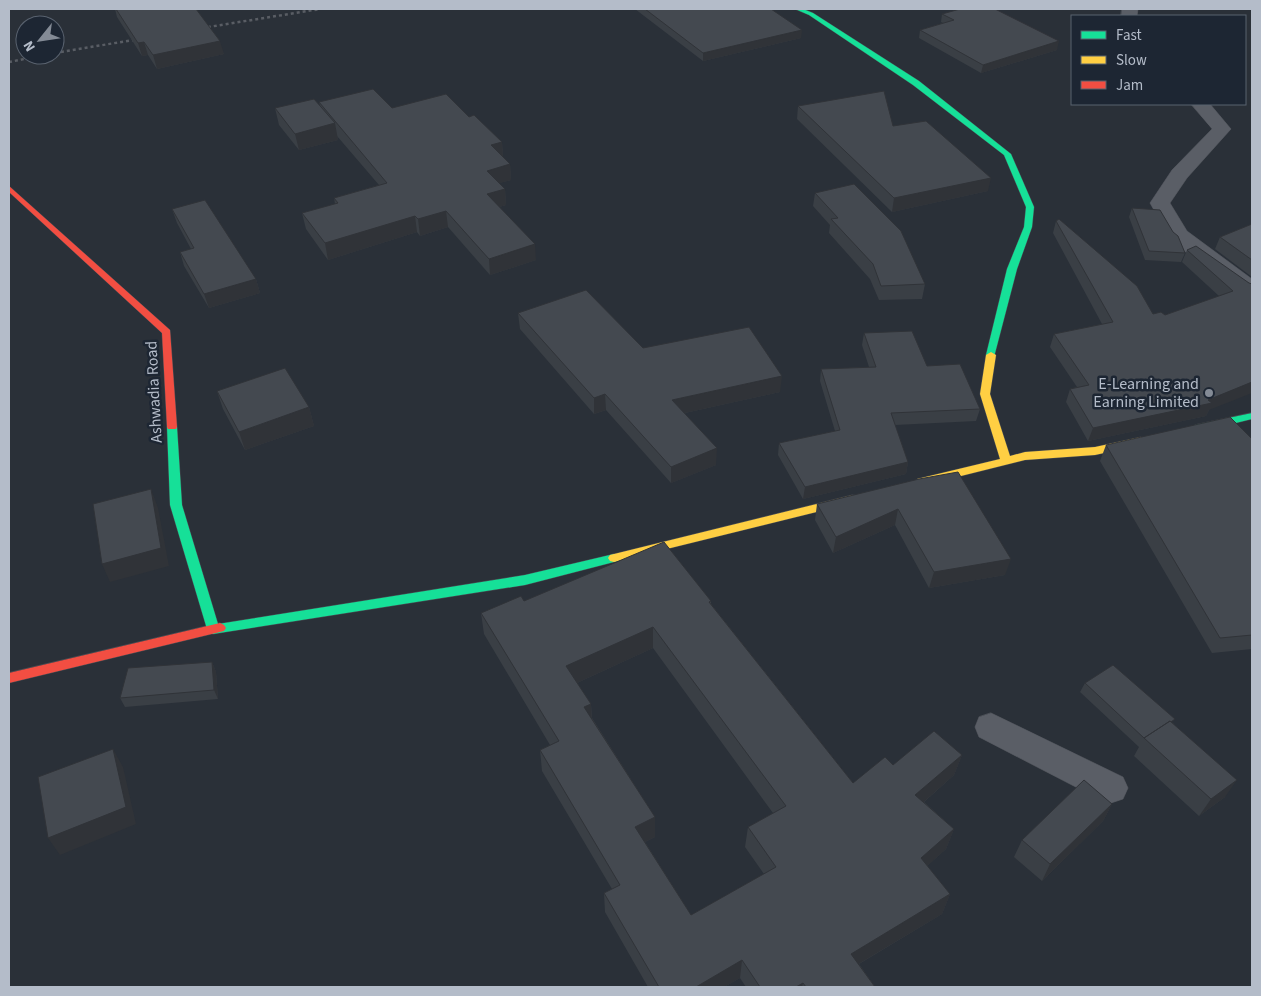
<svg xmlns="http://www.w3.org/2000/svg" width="1261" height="996" viewBox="0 0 1261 996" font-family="'Source Sans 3',sans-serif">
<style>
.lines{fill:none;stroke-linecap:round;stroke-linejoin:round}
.street-casing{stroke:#484c53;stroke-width:1}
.fast-casing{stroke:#484c53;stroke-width:1}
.slow-casing{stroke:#484c53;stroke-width:1}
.jam-casing{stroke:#484c53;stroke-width:1}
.street{fill:#5a5e66;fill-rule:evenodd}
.fast{fill:#16e098;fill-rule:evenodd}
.slow{fill:#ffcf43;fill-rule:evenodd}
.jam{fill:#f24e42;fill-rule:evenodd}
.rail{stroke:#595d64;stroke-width:2.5;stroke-dasharray:3 3;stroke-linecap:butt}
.wall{fill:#3a3f45;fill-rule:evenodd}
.shaded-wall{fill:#303338}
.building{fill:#444950;stroke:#303338;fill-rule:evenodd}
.poi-dot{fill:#848b96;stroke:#1d2633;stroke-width:2}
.labels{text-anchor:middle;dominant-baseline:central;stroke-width:5;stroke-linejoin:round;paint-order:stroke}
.poi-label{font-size:16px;fill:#b4bcc9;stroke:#1d2633;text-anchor:end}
.street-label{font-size:16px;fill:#b4bcc9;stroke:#1d2633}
</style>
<rect width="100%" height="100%" fill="#2a3038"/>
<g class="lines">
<!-- street casing -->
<g class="street-casing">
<path id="street" d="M1122,9h16l-1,7h-16z
M1191,104h19l21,25 -44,49 -17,25 17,28 65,48v17l-8,-2 -50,-35 -23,-19 -21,-37 22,-33 40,-41z
M991,713l132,64 5,11 -5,11 -12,4 -12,-4 -120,-62 -4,-10 4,-10z"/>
</g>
<!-- fast casing -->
<g class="fast-casing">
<path id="fast" d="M795,9h8l10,4 106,68 92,73 23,53 -2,20 -15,42 -23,88h-6l-2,-2 21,-86 17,-42 2,-20 -22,-52 -91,-70 -104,-70z
M1252,413v6l-57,14 -5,-4 5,-4z
M172,423l5,4 5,78 36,119 307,-49 89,-21 4,1 2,3 -2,3 -4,1 -89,23 -312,49 -4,-2 -2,-3 -37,-124 -3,-78z"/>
</g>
<!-- slow casing -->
<g class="slow-casing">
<path id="slow" d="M991,352l5,3 -6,39 20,62 15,-4 70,-5 46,-10 5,4 -5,4 -46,10 -70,5 -104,26 -4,-1 -2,-3 2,-3 83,-20 -20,-65 6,-39z
M853,495l4,1 2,3 -2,3 -243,60 -4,-1 -2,-3 2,-3 4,-1z"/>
</g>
<!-- jam casing -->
<g class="jam-casing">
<path id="jam" d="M9,186l161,144 7,97 -1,2h-8l-1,-2 -5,-94 -153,-141z
M220,623l4,2 2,3 -2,3 -215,52v-10z"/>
</g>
<!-- street -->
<use href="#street" class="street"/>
<!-- fast -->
<use href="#fast" class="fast"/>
<!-- slow -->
<use href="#slow" class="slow"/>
<!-- jam -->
<use href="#jam" class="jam"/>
<!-- rail -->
<path class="rail" d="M196,29l124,-20
M55,53l90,-15
M9,62l36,-7"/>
</g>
<!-- wall -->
<path class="wall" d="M115,9h81l28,45 -67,15 -9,-14 -6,1 -25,-39z
M635,9h136l30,29 -98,23z
M942,14l115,36 -76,23 -62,-35 1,-8 23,-7 -2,-1z
M319,102l73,6 77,9 33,25 1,15 7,7 1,16 -12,3 6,6 1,16 -7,2 37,53 -46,15 -42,-48 -28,9 -3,-4 -89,28 -22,-31 -4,-16 33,-9 -1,-6 45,-13 -42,-49 1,4 -39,10 -20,-25 -4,-17 45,-2z
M798,106l190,85 -96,21 -95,-93z
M815,193l110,91 -3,15 -43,1 -9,-21 -41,-46 1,-8 -17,-19z
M1132,208l53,45 -4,9 -36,-2 -16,-43z
M172,209l84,70 4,14 -51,15 -25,-42 -4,-14 11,-3 -14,-26z
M1056,221l97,93 12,1 54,-19 -37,-34 5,-12 62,33 -40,127 -3,6 -118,25 -22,-39 4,-13 7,-2 -27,-40 4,-13 48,-10 -49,-91z
M1252,224v53l-37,-28 5,-12z
M518,313l125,35 137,44 -95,21 31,52 -45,18 -65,-73 -12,4 -74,-85z
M864,333l63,33 53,43 -4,12 -81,4 13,37 -2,12 -103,25 -25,-44 1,-12 56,-12 -15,-50 1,-12 48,-2 -7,-22z
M217,391l92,16 5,19 -69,24 -22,-41z
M1252,439v210l-40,4 -112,-192 6,-16z
M919,479l86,96 -76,13 -34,-63 -62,28 -18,-33 2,-16z
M524,601h187v3l142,179 40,-18 69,-10 -8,20 -30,27 30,27 -8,20 -19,17 23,28 -8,20 -83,50 16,23h-129l-6,-9 -16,9h-76l-43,-75 -1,-19 8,-4 -70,-118 -2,-21 10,-5 -66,-111 -3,-21zM653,648l120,165 -25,14 -3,20 19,27 -73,41 -46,-73 10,-5v-20l-63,-99 -1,-14 -14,-21z
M212,662l4,10 2,27 -93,8 -5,-9z
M1085,683l88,40 52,74 -26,19 -65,-60 5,-9 -59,-55z
M1112,804l-9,17 -61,60 -28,-24 8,-17z"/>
<!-- shaded-wall -->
<path class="shaded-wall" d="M802,30l-1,8 -98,23v-8z
M220,41l4,13 -67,15 -4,-14z
M1059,41l-2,9 -76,23 2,-8z
M144,42l4,13 -6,1 -4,-13z
M335,123l3,17 -39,10 -4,-16z
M502,142l1,15 -12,-12z
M510,164l1,16 -22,6 -2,-15z
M991,178l-3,13 -96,21 2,-14z
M505,189l1,16 -17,5 -2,-16z
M446,211l2,16 -28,9 -2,-17z
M415,216l2,16 -89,28 -3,-17z
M535,244l1,16 -46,15 -1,-16z
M256,279l4,14 -51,15 -5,-14z
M782,376l-2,16 -109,24 1,-16z
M1252,382v11l-43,17 -3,6 -118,25 5,-13 115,-28z
M605,394l1,16 -12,4v-16z
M309,407l5,19 -69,24 -6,-18z
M717,448l-1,17 -45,18v-16z
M908,462l-2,12 -103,25 2,-12z
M151,489l7,19 11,58 -59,16 -8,-18z
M898,509l-3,16 -62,28 3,-16z
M1011,559l-6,16 -76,13 5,-16z
M653,627v21l-85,39 -2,-21z
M212,662l4,10 2,27 -4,-9z
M591,704l1,21 -8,-18z
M113,749l10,18 13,57 -76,31 -12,-17z
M962,755l-8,20 -45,40 6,-20z
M1237,780l-12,17 -26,19 12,-17z
M1112,804l-9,17 -61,60 8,-17z
M655,817v20l-20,10v-20z
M954,829l-8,20 -32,29 7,-20z
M950,894l-8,20 -97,58 6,-18z
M742,960l-2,18 -16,9h-28z
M803,983l-1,4h-6z"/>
<!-- building -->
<path class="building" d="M116,9h80l24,32 -67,14 -9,-13 -6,1z
M645,9h126l31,21 -99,23z
M960,9h35l64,32 -76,24 -63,-35 34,-10 -12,-6z
M373,89l19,19 54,-14 23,23 5,-2 28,27 -11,3 19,19 -23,7 18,18 -18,5 48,50 -46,15 -43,-48 -28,8 -3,-3 -90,27 -23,-30 36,-10 -4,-5 53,-15 -68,-81z
M884,91l9,35 33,-5 65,57 -97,20 -96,-92z
M314,99l21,24 -40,11 -20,-26z
M854,184l47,47 24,53 -44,2 -8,-22 -42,-45 7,-1 -23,-25z
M205,200l51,79 -52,15 -24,-42 14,-4 -22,-39z
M1132,208l28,2 13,22 5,4 7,17 -36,-2z
M1059,219l78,67 16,28 8,-2 4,3 68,-24 -46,-41 9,-4 53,37 3,1v98l-44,18 4,3 -119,25 -23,-39 19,-4 -35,-51 59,-12 -57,-101z
M1252,224v36l-32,-23z
M586,290l57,58 106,-21 33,49 -110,24 45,48 -46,19 -66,-73 -11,4 -76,-85z
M912,331l15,35 33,-2 20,45 -89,4 17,49 -103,25 -26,-44 61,-13 -19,-61 55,-2 -12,-34z
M285,368l24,39 -70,25 -22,-41z
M1230,417l22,22v196l-32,3 -114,-193z
M958,472l53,87 -77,13 -36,-63 -62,28 -19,-33 102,-25z
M151,489l10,59 -59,16 -9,-60z
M664,542l47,59 -2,1 144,181 32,-26 8,8 41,-34 28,24 -47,40 39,34 -33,29 29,36 -99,60 24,33h-69l-3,-4 -7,4h-36l-18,-27 -46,27h-37l-55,-94 16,-8 -80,-135 19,-9 -78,-128 40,-17 3,5zM653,627l133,179 -38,21 28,40 -85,48 -56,-88 20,-10 -71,-110 7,-3 -25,-38z
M212,662l2,28 -94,8 8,-30z
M1113,665l62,54 -4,3 -1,-1 -26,17 -59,-55z
M1170,721l67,59 -26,19 -67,-61z
M113,749l13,58 -78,31 -10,-61z
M1084,780l28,24 -62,60 -28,-24z"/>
<!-- markers -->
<circle class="poi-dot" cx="1209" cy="393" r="5"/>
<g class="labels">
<!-- poi labels -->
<g class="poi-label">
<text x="1199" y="384">E-Learning and<tspan x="1199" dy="18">Earning Limited</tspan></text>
</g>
<!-- street labels -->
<g class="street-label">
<text transform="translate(154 392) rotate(-93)">Ashwadia Road</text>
</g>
</g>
<!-- border -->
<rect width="1261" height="996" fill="none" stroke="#b4bcc9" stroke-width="20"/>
<!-- legend -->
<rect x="1071" y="15" width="175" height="90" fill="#1d2633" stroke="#59626f"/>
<rect x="1081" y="31" width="25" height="8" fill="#16e098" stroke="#59626f"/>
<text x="1116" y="40" font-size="15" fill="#b4bcc9">Fast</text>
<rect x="1081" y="56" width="25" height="8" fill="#ffcf43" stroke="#59626f"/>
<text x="1116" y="65" font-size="15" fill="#b4bcc9">Slow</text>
<rect x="1081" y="81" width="25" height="8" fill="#f24e42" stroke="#59626f"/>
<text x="1116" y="90" font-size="15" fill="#b4bcc9">Jam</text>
<!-- north arrow -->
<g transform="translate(40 40) rotate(240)"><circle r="24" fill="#1d2633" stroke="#59626f"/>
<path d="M0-4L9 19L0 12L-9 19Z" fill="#848b96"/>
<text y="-8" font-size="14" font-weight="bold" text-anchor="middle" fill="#b4bcc9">N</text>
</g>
</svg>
